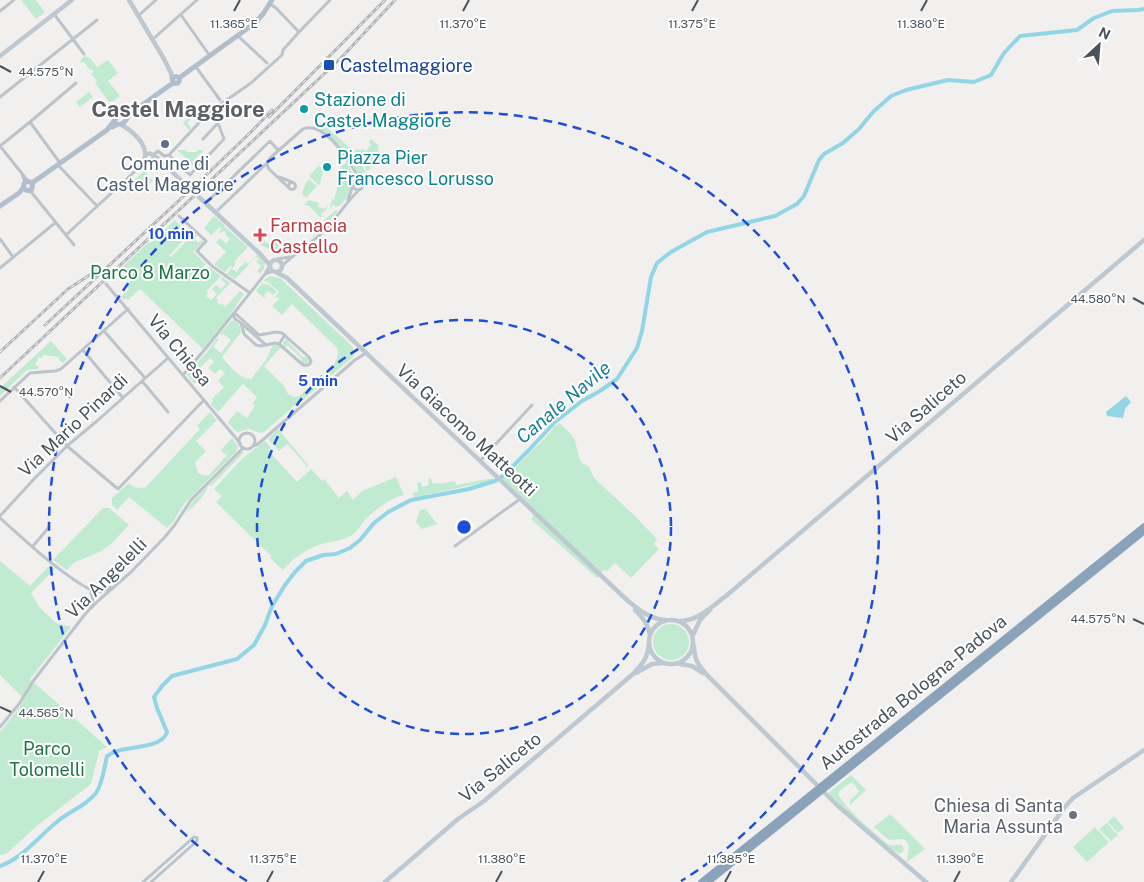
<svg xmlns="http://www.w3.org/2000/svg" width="1144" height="882" viewBox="0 0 1144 882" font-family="'Public Sans',sans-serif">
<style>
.green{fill:#c1ebd0}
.water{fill:#92d6e5}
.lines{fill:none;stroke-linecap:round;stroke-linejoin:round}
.canal{stroke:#92d6e5;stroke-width:4}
.secondary-tunnel{stroke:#c8c8ca;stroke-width:4.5;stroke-dasharray:4.5 2;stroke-linecap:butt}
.street{stroke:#bcc4cb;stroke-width:3}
.secondary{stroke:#bec8d1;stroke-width:4.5}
.primary{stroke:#b1bfcc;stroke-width:5}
.highway{stroke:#8ba3ba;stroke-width:5.5}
.rail-casing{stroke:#b2b5b9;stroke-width:3}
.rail{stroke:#fff;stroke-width:1;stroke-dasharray:4;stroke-linecap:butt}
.ticks{fill:none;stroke:#49535b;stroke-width:2}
.ring{fill:none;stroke:#1d4ed8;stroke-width:2.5;stroke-dasharray:9 6}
.transit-dot{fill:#1a4fb4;stroke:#fff;stroke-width:2}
.culture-dot{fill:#0f9aa8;stroke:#fff;stroke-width:2}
.service-dot{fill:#5c6f8a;stroke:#fff;stroke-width:2}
.health-dot{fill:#e0444e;stroke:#fff;stroke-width:2}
.worship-dot{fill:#6b7280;stroke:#fff;stroke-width:2}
.labels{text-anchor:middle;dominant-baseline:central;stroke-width:4;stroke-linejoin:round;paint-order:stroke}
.transit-label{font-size:18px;fill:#164399;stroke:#fff;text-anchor:start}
.culture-label{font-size:18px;fill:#0d838f;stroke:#fff;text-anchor:start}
.service-label{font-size:18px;fill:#4e5e75;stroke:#fff}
.health-label{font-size:18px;fill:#be3a42;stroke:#fff;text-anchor:start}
.park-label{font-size:18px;fill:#1f7748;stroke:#fff}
.street-label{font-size:18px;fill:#49535b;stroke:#fff}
.worship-label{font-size:18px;fill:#5b616d;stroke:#fff;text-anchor:end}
.water-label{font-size:19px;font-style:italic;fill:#188198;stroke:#fff}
.district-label{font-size:22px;font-weight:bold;fill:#5c6064;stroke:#fff}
.ticks-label{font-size:12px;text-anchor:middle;fill:#49535b;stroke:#fff;stroke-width:4;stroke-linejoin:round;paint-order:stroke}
.centre{fill:#1d4ed8;stroke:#fff;stroke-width:2.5}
.ring-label{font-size:15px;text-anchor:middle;font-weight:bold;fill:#1d4ed8;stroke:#fff;stroke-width:4;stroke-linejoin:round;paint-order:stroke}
</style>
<rect width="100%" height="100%" fill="#f2efef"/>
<!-- green -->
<path class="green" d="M21,0h15l9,12 -9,7z
M84,56l6,2 7,9 11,-7 10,13 -10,8 12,15 -8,6 -1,-1 -2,1 -14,-19 2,-2 -6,-7 3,-3 -3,-2 -1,1 -6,-8 -2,1 -2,-2z
M89,92l4,5 -13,10 -4,-5z
M200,104l3,2 -1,3 2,2 2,-2 1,1 -8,8 -4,-3 -8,8 4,4 -2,3 -6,-7z
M323,124c11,11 26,21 36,34 3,4 3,10 7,14l-7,3c-10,-19 -21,-33 -38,-46z
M371,139l7,6c2,10 -3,20 -11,26l-2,-4 -2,-6 -8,-10 2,-2 3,1 3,-1 3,2 5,-6 -2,-3z
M177,150h9l1,2h10v-2h7l-12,12 2,2 -1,1z
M346,160l6,13 -3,11 1,5 -2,7 -7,9 -6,2 -1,-2 -3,1 1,2 -1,1 -1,-2 2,-8 2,1 5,-18 -2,-1 5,-18 1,2 3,-2z
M318,166l6,2 -4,15 -1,2 -10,-9z
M144,171l9,10 -6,5 -3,-3 2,4 -7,6 -9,-9z
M309,179l8,7 -11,12 -4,-4 3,-9z
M309,200l10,3 -1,4 7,2 2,-5v5l-6,5 1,2 -1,2 -12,-12 -5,-1z
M336,210l2,1 -14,16 -15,14 15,-17v-4z
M214,216l11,9 -1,1 24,21 -14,15 2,1 -4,6 5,3 4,-7 1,1 2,-3v-2l4,3 9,-9 8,8 -1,6 -4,5 -3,-3 4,-5 -5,-4 3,-3 -3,-2 -21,22 -8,-5 5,-7 -2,-1 -5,6 -11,-8 12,-12 -10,-10 4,-4 6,5 4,-4 -5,-5 1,-2 -2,-1 -4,2 -1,-1 3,-4 -2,-1 -9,8 -7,-7z
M175,220l14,14 -20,22 2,1 23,-24 3,3 -3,3 4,4 4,-3 1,1 -10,11 13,12 -13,14 2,1 14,-12 12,9 -14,15 1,2 -2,3 5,4 6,-6 -5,-5 4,-4 5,4 5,-5 -5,-5 1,-2 8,6 -14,15 2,2 -1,2 3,3 2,-2 3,4 15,-16 4,3 -17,25 -24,30 -63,-60 -12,11 -2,-2 -2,2 -3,-3 8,-8 -3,-4 5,-5 -11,-11 29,-27 1,1z
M260,237l7,6 3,1 4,-2 5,2 1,5c-9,1 -17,-1 -24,-8z
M269,276l11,2 72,68c2,4 3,7 1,11l-54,46h-2l-6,5 -1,2 -26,22 -4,1 -11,-4 -12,3 -9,-9 1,-2 8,-10 10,7 8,-12 -3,-2 5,-7 -14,-13 -25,28 -7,-8 2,-3 -1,-2 12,-12 -6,-6 7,-8 -5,-4 -5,5 -7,-6 6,-6 -4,-4 -13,13 5,5 -8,8 -7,-9 20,-23 10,-14 2,1 -6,8 8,6 10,-13 -8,-6 -1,2 -2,-2 10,-12 3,-2 6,4 2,8 -19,25c8,9 16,21 29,22l15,-19 7,-15h4l4,2 -17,19 20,20 4,8 6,3 5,-1 33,-27 5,-11 1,-5 -1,-5 -45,-44 -10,11 -10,-9 7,-7 -1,-2 -2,1 -1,-1 4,-5 -11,-10 -5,-1z
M262,283l7,2 8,7 -4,3 -5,-4 -4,5 2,1 -2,1 -8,-7z
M287,339l1,3 15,15h4l2,2 -1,4 -4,1 -3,-2 1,-3 -14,-13 -4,1 -1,-5 1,-1z
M51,341l16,18 -4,4 -4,-3v-3l-16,-2 -1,3 -3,-1 -4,8 3,1v3l-11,1 -27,26v-8z
M210,412l5,7 2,1 -21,21 10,10 -11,12 3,10 7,3 4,-1 18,-20 -4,-2 -2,-3 11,-12 6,8 -2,6 -52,52 -11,18 -6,6 -38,-31 -12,13 -5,-5v-7l17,-15c5,5 9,6 17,4l54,-58 -3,-3z
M559,423l13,12v3l2,-1 5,20 3,6 7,4 5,11 40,37 23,24 -3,5 5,5 -28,29 -16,-15 -8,8 -3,-1 -7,8 -65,-58 1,-8 -33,-32 10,-6 7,-8 30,-30 8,-10z
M278,429l30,36 -2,3 -1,-1 1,-2 -19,-21 -8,7 -11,-12z
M265,441l6,7 -3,2 29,32 14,-13 11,12 2,-2 15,19 8,-7 6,9 9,-9 34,-14 8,18c-12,2 -31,16 -39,25 -4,5 -8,11 -13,15 -9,6 -21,6 -30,9 -16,5 -29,14 -39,26l-13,-12 2,-3 -3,-1 -53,-52 6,-6 -8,-7 29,-31z
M243,450v3l-18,19 -2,1v1l-11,11 -4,1c-1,8 -16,23 -22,26l8,-12z
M431,478l2,6 6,-1 1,1 15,-3 1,4 37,-7 -1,3 -77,16 -3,-4 6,-1 -1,-9 4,-1 1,5 7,-2 -1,-6z
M103,508h6l20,17 -17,18 -12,9 -25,10 -8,8 -14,-10z
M426,509l11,15 -15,5 -6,-7 4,-12z
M0,561l30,25 20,-21 5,4 -24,24 9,15 16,15 15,4 -41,52 77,68 -8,4 -8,33 -53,41 -32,29 -6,1v-123l19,-24 5,-9 -24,-24z
M653 642a18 18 0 1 1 36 0a18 18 0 1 1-36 0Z
M851,775l15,15 -16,15v-5l7,-6 2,-3 -6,-8c-6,0 -11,6 -15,10 2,11 39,43 50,51 4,3 9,0 14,1l2,4 -3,5 -8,-3 -42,-36 -23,-22z
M890,814l35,35 -18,13c0,-7 6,-20 -5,-23 -3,0 -9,1 -13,1l-15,-13z
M1114,816l10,12 -6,5 -10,-11z
M1107,823l11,12 -7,6 -12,-12z
M1095,827l14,15 -22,20 -14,-15z"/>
<!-- water -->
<path class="water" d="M1126,396l5,6 -6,7 -2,9 -16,-2 -1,-4z"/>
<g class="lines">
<!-- canal -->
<path class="canal" d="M0,866c22,-7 40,-31 58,-45 12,-10 28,-15 38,-28 7,-10 8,-25 11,-37 3,-1 5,-3 7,-4 14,-6 48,-3 53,-20l-10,-24 -3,-11 8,-11 10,-10 65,-17 17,-14 11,-20 7,-19 13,-21 10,-13 11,-11 17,-6 13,-1 14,-6 10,-8 14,-17 14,-11 23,-12 58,-11 26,-8 8,-5 26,-26 26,-28 27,-21 18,-10 17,-12 20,-31 5,-17 9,-54 6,-14 14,-11 36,-20 68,-16 22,-12 7,-8 15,-36 5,-6 19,-11 16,-14 14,-17 18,-16 15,-6 42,-10 26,2 17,-7 13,-22 16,-17 57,-6 17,-12 18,-7 26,-1 6,-1"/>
<!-- secondary-tunnel -->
<path class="secondary-tunnel" d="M188,187l12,11"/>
<!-- street -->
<path class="street" d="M270,4l6,4 23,24 31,-32
M0,11l14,-11
M54,14l30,40
M181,15l29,41
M138,16l18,-16
M238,36l29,27
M153,39l44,-39
M196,67l24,33
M0,97l97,-77
M30,122l30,41
M203,139l15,-16 -10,-10
M153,155l5,-4 6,5 5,-1 39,-42 43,-30 31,-28 1,-5 16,-18
M169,155l21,20 34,-36 -6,-16
M58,165l39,41
M22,174l3,9
M279,177l13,5
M353 185a5 5 0 1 1 10 0a5 5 0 1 1-10 0Z
M28,181l-28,-35 30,-24 46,-39
M288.5 186a3.5 3.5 0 1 1 7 0a3.5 3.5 0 1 1-7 0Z
M289,188l-20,-19c-3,-4 -2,-7 1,-11l33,-29c23,-9 48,35 57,51
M27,190l5,3v-5
M32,193l42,52
M348,200l5,-15
M208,201l62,-60 8,9
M218,210l49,-47
M179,216l27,25 -9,10 15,15 38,27
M66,235l80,-74
M0,239l13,18
M277,259l13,-2
M282,266c13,-13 29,-22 42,-35 13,-13 22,-29 36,-42
M0,268l55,-45
M265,274l8,-3
M106,284l134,159
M233,314h3l23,21 17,-3 6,1 27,24 2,4c-1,4 -4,5 -8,4l-24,-21 -4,-1 -14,3 -5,-1 -12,-11 -3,-11 -6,-4z
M242,324l24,21
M104,331l41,47
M279,344l6,-9
M83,350l40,48
M183,375l23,-27 59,-74 4,-7
M142,381l26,31
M14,387l53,59 51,43 86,-89
M0,401l30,-28 25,-2 6,-2 67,-60
M239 441a8 8 0 1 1 16 0a8 8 0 1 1-16 0Z
M253,446l5,-2 97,-84 11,-7
M480,461l52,-56
M0,516l35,-38 32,-32 30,-25 71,-63
M0,518c26,23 52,48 82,67 4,2 9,6 14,7 5,0 10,-1 14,-5
M33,546l16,-19
M455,546l65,-47
M90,607c4,-4 3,-9 1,-14
M0,727l19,-23 15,-24 52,-67 13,-13 32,-28 33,-34 10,-12 17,-26 52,-52
M143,882l51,-45 3,1v3l-46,41"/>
<!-- secondary -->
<path class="secondary" d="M129,0l35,59 7,14 1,6
M0,56l72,-56
M122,125c11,7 25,18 23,32
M144.5 158a4.5 4.5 0 1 1 9 0a4.5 4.5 0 1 1-9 0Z
M153,155l6,4 29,28
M200,198l60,56 9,10
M270 266a6 6 0 1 1 12 0a6 6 0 1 1-12 0Z
M276,272l11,6 341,323c11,9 22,18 37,19
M635,610c8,8 13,14 15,25
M649 642a22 22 0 1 1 44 0a22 22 0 1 1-44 0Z
M680,621c18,0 32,-15 46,-25l418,-356
M693,635l7,-15 10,-10
M694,646c0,14 5,20 14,30l130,130 88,76
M680,664l12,2 11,7
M636,673l16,-9 10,-1
M385,882l73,-63 26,-18 26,-22 123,-105c9,-9 15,-17 16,-30
M1011,882l53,-74 9,-10 71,-48"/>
<!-- primary -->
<path class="primary" d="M172.5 80a3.5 3.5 0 1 1 7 0a3.5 3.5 0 1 1-7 0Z
M179,78l76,-55 8,-9 9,-14
M112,127l6,-3c6,2 8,-5 12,-10
M23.5 186a4.5 4.5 0 1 1 9 0a4.5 4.5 0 1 1-9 0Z
M32,183l75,-53 11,-14 13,-3 39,-28 5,-2
M0,206l19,-13 5,-6"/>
<!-- highway -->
<path class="highway" d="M701,882l443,-356
M709,882l435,-350"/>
<!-- rail casing -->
<g class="rail-casing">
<path id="rail" d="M269,117l116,-117
M201,180l51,-49 20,-21
M45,325l141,-131
M0,352l68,-63 28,-18
M0,378l341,-320 54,-58"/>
</g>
<!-- rail -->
<use href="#rail" class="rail"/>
</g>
<!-- ticks -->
<path class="ticks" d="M234,11l6,-11M463,11l6,-11M692,11l6,-11M921,11l6,-11M0,66l11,6M1133,298l11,6M0,386l11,6M1133,619l11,5M0,707l11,5M38,882l6,-11M267,882l6,-11M496,882l6,-11M725,882l6,-11M954,882l6,-11"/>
<!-- distance rings -->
<g class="ring">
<circle cx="464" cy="527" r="207"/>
<path d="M247 881A415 415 0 1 1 681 881"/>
</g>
<!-- markers -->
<rect class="transit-dot" x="323" y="59" width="12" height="12" rx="2.5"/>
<g class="culture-dot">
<circle cx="304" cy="109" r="5"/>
<circle cx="327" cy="167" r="5"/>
</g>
<circle class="service-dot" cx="165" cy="144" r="5"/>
<path class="health-dot" d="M257.5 227.5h5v5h5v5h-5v5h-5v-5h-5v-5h5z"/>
<circle class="worship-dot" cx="1073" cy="815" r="5"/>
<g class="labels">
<!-- transit labels -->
<g class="transit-label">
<text x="340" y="65">Castelmaggiore</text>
</g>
<!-- culture labels -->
<g class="culture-label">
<text x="314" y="99">Stazione di<tspan x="314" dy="21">Castel Maggiore</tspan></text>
<text x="337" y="157">Piazza Pier<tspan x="337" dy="21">Francesco Lorusso</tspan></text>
</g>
<!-- service labels -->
<g class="service-label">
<text x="165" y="163">Comune di<tspan x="165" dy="21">Castel Maggiore</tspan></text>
</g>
<!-- health labels -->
<g class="health-label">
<text x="270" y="225">Farmacia<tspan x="270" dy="21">Castello</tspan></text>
</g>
<!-- park labels -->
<g class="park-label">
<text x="150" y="272">Parco 8 Marzo</text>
<text x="47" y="748">Parco<tspan x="47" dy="21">Tolomelli</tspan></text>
</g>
<!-- street labels -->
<g class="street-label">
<text transform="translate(180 350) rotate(50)">Via Chiesa</text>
<text transform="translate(926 407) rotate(-41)">Via Saliceto</text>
<text transform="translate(73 425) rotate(-43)">Via Mario Pinardi</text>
<text transform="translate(467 430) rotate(43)">Via Giacomo Matteotti</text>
<text transform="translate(106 578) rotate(-45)">Via Angelelli</text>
<text transform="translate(913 692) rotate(-39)">Autostrada Bologna-Padova</text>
<text transform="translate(500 767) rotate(-39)">Via Saliceto</text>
</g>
<!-- worship labels -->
<g class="worship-label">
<text x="1063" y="805">Chiesa di Santa<tspan x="1063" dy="21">Maria Assunta</tspan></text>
</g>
<!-- water labels -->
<g class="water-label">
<text transform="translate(563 402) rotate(-40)">Canale Navile</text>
</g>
<!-- district labels -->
<g class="district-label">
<text x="178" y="109">Castel Maggiore</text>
</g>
</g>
<g class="ticks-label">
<text x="463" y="28">11.370°E</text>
<text x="692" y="28">11.375°E</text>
<text x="921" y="28">11.380°E</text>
<text x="234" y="28">11.365°E</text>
<text x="46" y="76">44.575°N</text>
<text x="1098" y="303">44.580°N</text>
<text x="46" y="396">44.570°N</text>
<text x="1098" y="623">44.575°N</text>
<text x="46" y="717">44.565°N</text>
<text x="44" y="863">11.370°E</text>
<text x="273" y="863">11.375°E</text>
<text x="502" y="863">11.380°E</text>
<text x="731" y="863">11.385°E</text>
<text x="960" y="863">11.390°E</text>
</g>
<circle cx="464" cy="527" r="8" class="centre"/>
<g class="ring-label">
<text x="171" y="239">10 min</text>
<text x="318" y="386">5 min</text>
</g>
<!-- north arrow -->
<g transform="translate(1099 45) rotate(26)" stroke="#ffffff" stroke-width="4" paint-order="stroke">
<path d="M0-4L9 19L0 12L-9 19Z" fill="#49535b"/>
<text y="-8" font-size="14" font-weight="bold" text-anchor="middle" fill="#49535b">N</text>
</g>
</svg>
